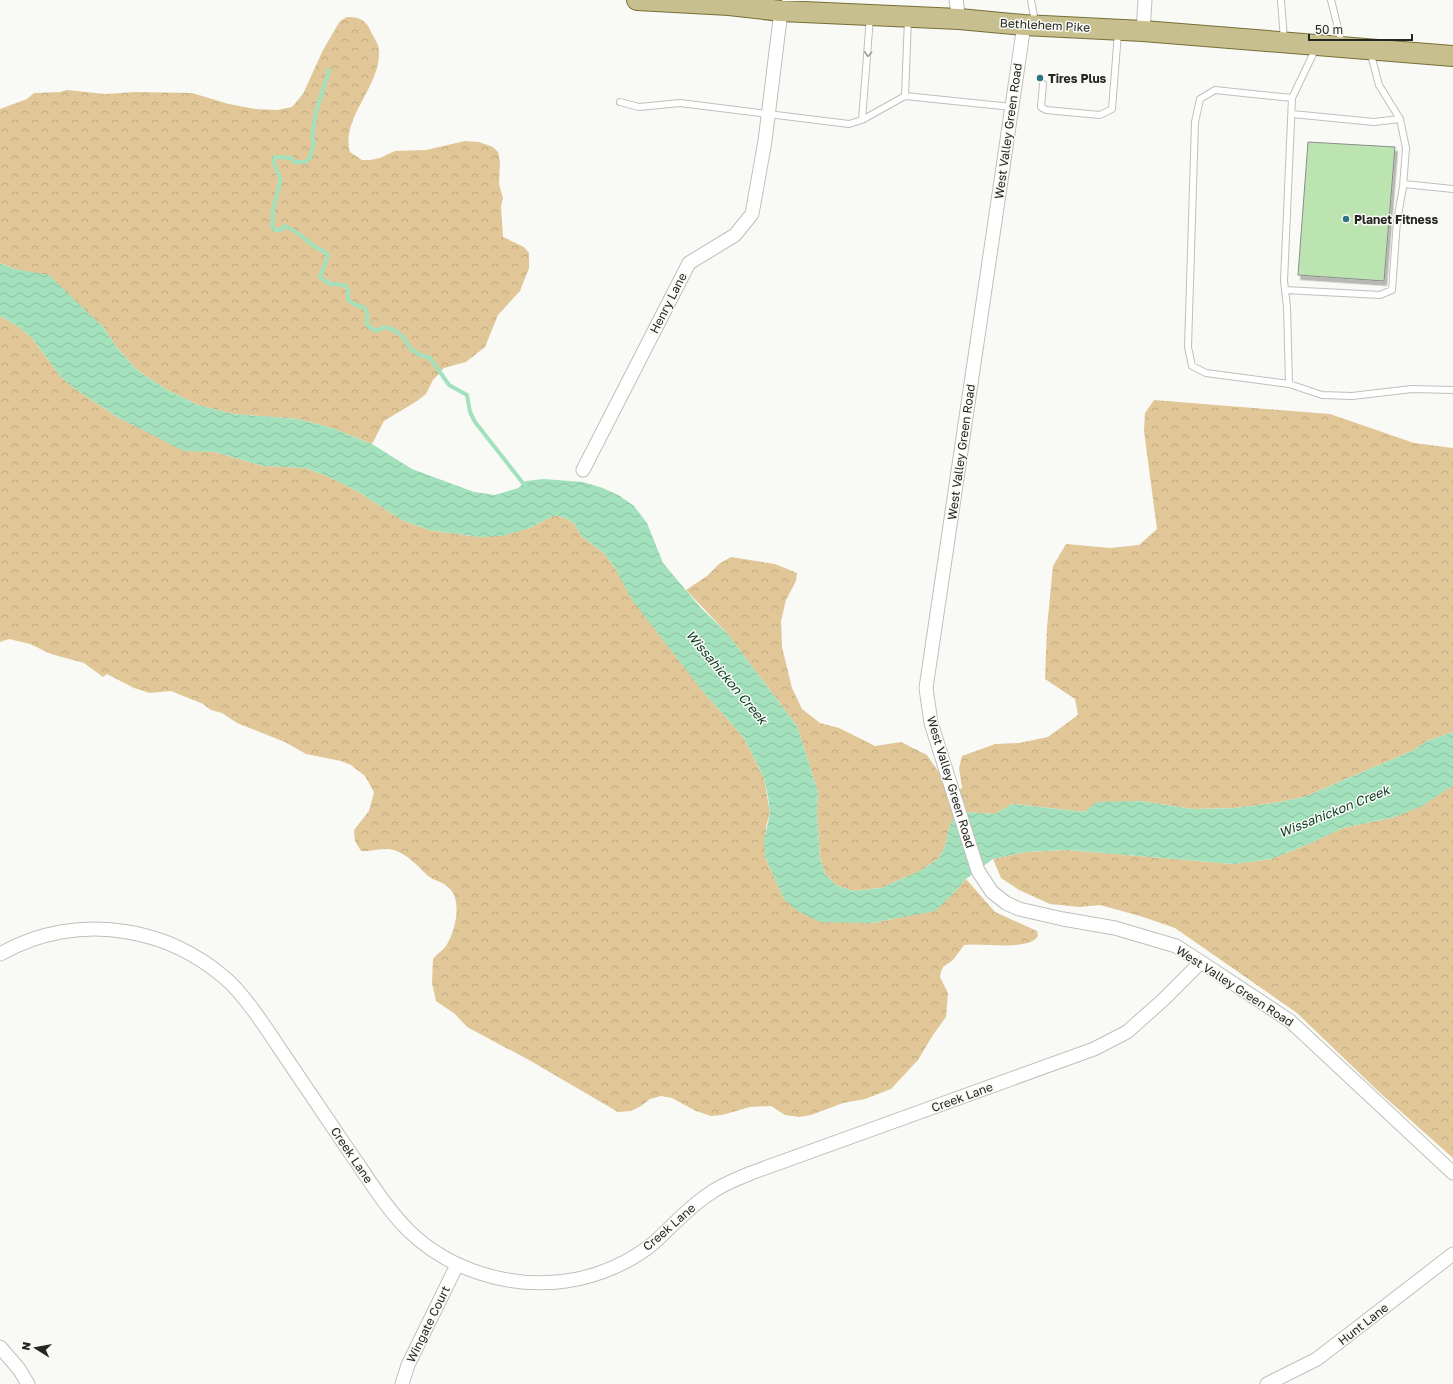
<svg xmlns="http://www.w3.org/2000/svg" width="1453" height="1384" viewBox="0 0 1453 1384" font-family="'Golos Text',sans-serif">
<style>
.forest{fill:url(#forest-crowns)}
.water{fill:url(#water-waves)}
.lines{fill:none;stroke-linecap:round;stroke-linejoin:round}
.stream{stroke:#a3e1bd;stroke-width:4}
.building{fill:#bce4b1;stroke:#8b8d8a;filter:url(#shadow)}
.lane-casing{stroke:#bfc0bc;stroke-width:8}
.street-casing{stroke:#bfc0bc;stroke-width:15}
.primary-casing{stroke:#766e37;stroke-width:22}
.lane{stroke:#fff;stroke-width:6}
.street{stroke:#fff;stroke-width:13}
.primary{stroke:#c7bf8d;stroke-width:20}
.oneway{stroke:#9d9d9c}
.poi-dot{fill:#317585;stroke:#f9faf6;stroke-width:1.5}
.labels{text-anchor:middle;dominant-baseline:central;stroke-width:3;stroke-linejoin:round;paint-order:stroke}
.street-label{font-size:12px;fill:#252624;stroke:#f9faf6}
.poi-label{font-size:12px;font-weight:bold;fill:#252624;stroke:#f9faf6;text-anchor:start}
.water-label{font-size:13px;font-style:italic;fill:#073a23;stroke:#f9faf6}
</style>
<defs>
<pattern id="forest-crowns" width="20" height="18" patternUnits="userSpaceOnUse"><rect width="20" height="18" fill="#e1c697"/><path d="M2 6a3 3 0 1 1 6 0M12 15a3 3 0 1 1 6 0" fill="none" stroke="#c1aa82"/></pattern>
<pattern id="water-waves" width="16" height="10" patternUnits="userSpaceOnUse"><rect width="16" height="10" fill="#a3e1bd"/><path d="M0 5q4-4 8 0t8 0" fill="none" stroke="#8cc1a2"/></pattern>
<filter id="shadow"><feDropShadow dx="2.5" dy="4.5" stdDeviation="0" flood-color="#0004"/></filter>
</defs>
<rect width="100%" height="100%" fill="#f9faf6"/>
<!-- forest -->
<path class="forest" d="M347,17c14,0 20,4 25,17 3,5 7,11 7,17 2,35 -39,68 -29,101l12,8h8l10,-2 15,-7 31,-1 39,-9 14,1 14,5 5,5 2,9 -1,23 4,14 -2,8 2,31 21,10 5,6v15l-9,23 -22,24 -13,32 -19,15 -22,6 -11,12 -7,14 -9,7 -33,20 -12,23 -40,-16 -34,-9 -65,-5 -35,-9 -31,-15 -30,-20 -19,-21 -15,-22 -33,-30 -41,-24 -14,-4 -15,-6v-154l27,-10 7,-6 26,-1 7,-2 38,4 31,-2 56,1 37,11 26,5 22,1 15,-3 11,-13 20,-44 17,-29z
M0,316l19,11 13,11 29,39 14,12 44,29 65,32 31,2 48,14 43,2 25,10 26,13 45,29 27,10 51,7 50,-9 25,-13 10,3 10,6 6,12 23,17 97,136 43,49 20,40 6,35 -4,13 -1,31 19,42 87,24 22,-4 59,-24 14,-16 29,33 42,19 1,5c-10,16 -56,6 -74,9l-11,15 -10,7 -2,5 -1,5 8,16 -2,24 -13,18 -15,25 -27,29 -26,10 -22,4 -32,12 -12,2 -14,-2 -14,-9 -21,1 -28,8 -11,1 -15,-5 -24,-13 -11,-2 -11,3 -9,7 -10,5 -13,1 -89,-52 -62,-33 -12,-13 -19,-13 -4,-18 1,-24c4,-5 9,-8 13,-13 9,-14 17,-45 3,-58 -5,-6 -14,-7 -21,-12 -9,-9 -21,-22 -34,-26 -11,-3 -22,2 -33,1l-6,-10 -1,-11 15,-19 5,-19 -9,-16 -14,-11 -10,-4 -35,-7 -21,-12 -48,-19 -15,-10 -11,-3 -8,-6 -27,-11 -5,-2 -21,2 -16,-5 -27,-14 -4,3 -19,-14 -33,-9 -21,-10 -21,-5 -9,3z
M1154,400l176,14 84,29 39,5v284l-26,9 -13,9 -110,47 -30,6 -39,5 -42,1 -54,-8 -55,11 -71,-8 -19,10 -30,-2 -15,15 -3,17 -7,14 -17,12 -41,18 -28,3 -17,-6 -11,-11 -5,-16 -3,-46 1,-20 -21,-66 -70,-93 -41,-43 21,-14 12,-12 12,-7 44,7 22,9 -1,8 -10,19 -5,21 1,26 10,41 10,21 18,14 19,5 36,18 26,-4 26,13 13,19 8,21 14,-7 -3,-20 3,-12 33,-12 24,-1 29,-6 30,-22 -3,-16 -30,-20 2,-52 6,-61 13,-22 44,4 29,-3 18,-16 -13,-98 1,-18z
M1453,786v372l-74,-66 -82,-79 -122,-85 -35,-12 -40,-11 -20,2 -30,-3 -31,-14 -18,-12 -8,-19 33,-7 41,-2 167,14 37,-5 33,-13 39,-18 52,-11z"/>
<!-- water -->
<path class="water" d="M0,263l15,6 34,6 54,52 15,22 19,21 30,20 31,15 35,9 65,5 34,9 40,16 40,25 62,23 21,3 23,-7 8,-7 18,-2 39,3 20,6 17,8 14,10 13,17 16,40 38,45 26,25 70,93 21,66 -1,20 3,46 5,16 11,11 17,6 28,-3 41,-18 17,-12 7,-14 3,-17 6,-12 9,-3 30,2 19,-10 71,8 13,-10 42,-1 54,8 42,-1 39,-5 30,-6 110,-47 13,-9 26,-9v54l-4,2 -27,18 -27,11 -52,11 -39,18 -33,13 -37,5 -167,-14 -41,2 -33,7 -27,20 -14,16 -17,16 -64,12 -51,-1 -24,-12 -12,-11 -19,-42 -1,-17 6,-27 -2,-16 -4,-19 -20,-40 -43,-49 -69,-89 -17,-32 -11,-15 -23,-17 -6,-12 -10,-6 -10,-3 -25,13 -28,8 -22,1 -51,-7 -27,-10 -45,-29 -26,-13 -25,-10 -43,-2 -48,-14 -31,-1 -65,-33 -44,-29 -14,-12 -29,-39 -13,-11 -19,-11z"/>
<g class="lines">
<!-- stream -->
<path class="stream" d="M329,70l-13,42 -4,26 2,5 -4,15 -5,4h-11l-3,-4 -16,-1 -1,6 6,14v6l-7,26 -1,17 4,4h5l4,-4c12,5 20,13 30,21 5,3 10,3 13,9l-8,21 10,7 15,1 3,5v10c13,11 21,0 19,25l9,6 9,-4 9,3 8,6 9,13 9,6 10,3 19,27 18,10 3,17 5,10 51,65"/>
</g>
<!-- building -->
<path class="building" d="M1308,142l87,5 -11,134 -86,-6z"/>
<g class="lines">
<!-- lane casing -->
<g class="lane-casing">
<path id="lane" d="M1031,0l4,22
M1281,0l3,40
M1331,0l11,44
M1043,84l-2,23 5,3 54,5 12,-6 6,-76
M905,96l3,-77
M1292,98l-77,-8 -15,9 -5,23 -7,225 4,19 14,7 83,11 -2,-77 -3,-26 8,-183 24,-50
M620,102l19,5 41,-4 169,21 13,-4 43,-24 107,11
M1292,114l82,8 26,-3
M862,120l8,-103
M1404,184l49,5
M1285,290l95,5 12,-5 5,-69 6,-34 3,-39 -6,-29 -21,-34 -9,-34
M1289,384l33,11 30,1 60,-7 41,1"/>
</g>
<!-- street casing -->
<g class="street-casing">
<path id="street" d="M956,0l3,19
M1024,25l-98,663 5,35 47,148 14,21 14,11 13,6 44,10 52,9 61,18 25,16 89,59 163,152
M1143,31l2,-31
M583,470l106,-207 46,-28 17,-21 13,-73 16,-130
M0,954c39,-22 84,-30 128,-22 36,6 69,22 97,46 19,16 41,50 55,71 23,34 46,68 69,102 19,27 36,56 60,80 40,39 101,58 157,50 31,-4 66,-19 90,-40 17,-16 33,-34 53,-47 13,-10 28,-15 42,-21l343,-124 33,-17 36,-32 38,-38
M0,1347l19,22 9,15
M402,1384l6,-19 49,-100
M1267,1384l50,-25 136,-105"/>
</g>
<!-- primary casing -->
<g class="primary-casing">
<path id="primary" d="M637,0l92,5 52,6 178,8 65,6 119,6 310,25"/>
</g>
<!-- lane -->
<use href="#lane" class="lane"/>
<!-- street -->
<use href="#street" class="street"/>
<!-- primary -->
<use href="#primary" class="primary"/>
</g>
<!-- one-way arrows -->
<defs><path id="oneway-chevron" d="M-2-3.5L2.5 0L-2 3.5" fill="none" stroke-width="1.6" stroke-linecap="round" stroke-linejoin="round"/></defs>
<use class="oneway" href="#oneway-chevron" transform="translate(868 54) rotate(95)"/>
<!-- markers -->
<g class="poi-dot">
<circle cx="1040" cy="78" r="4"/>
<circle cx="1346" cy="219" r="4"/>
</g>
<g class="labels">
<!-- street labels -->
<g class="street-label">
<text transform="translate(1045 25) rotate(3)">Bethlehem Pike</text>
<text transform="translate(1008 131) rotate(-82)">West Valley Green Road</text>
<text transform="translate(668 303) rotate(-63)">Henry Lane</text>
<text transform="translate(961 452) rotate(-82)">West Valley Green Road</text>
<text transform="translate(951 782) rotate(73)">West Valley Green Road</text>
<text transform="translate(1235 986) rotate(33)">West Valley Green Road</text>
<text transform="translate(962 1097) rotate(-20)">Creek Lane</text>
<text transform="translate(352 1155) rotate(56)">Creek Lane</text>
<text transform="translate(669 1227) rotate(-41)">Creek Lane</text>
<text transform="translate(428 1324) rotate(-64)">Wingate Court</text>
<text transform="translate(1363 1324) rotate(-38)">Hunt Lane</text>
</g>
<!-- poi labels -->
<g class="poi-label">
<text x="1048" y="78">Tires Plus</text>
<text x="1354" y="219">Planet Fitness</text>
</g>
<!-- water labels -->
<g class="water-label">
<text transform="translate(727 677) rotate(50)">Wissahickon Creek</text>
<text transform="translate(1334 811) rotate(-22)">Wissahickon Creek</text>
</g>
</g>
<!-- north arrow -->
<g transform="translate(36 1348) rotate(281)" stroke="#f9faf6" stroke-width="3" paint-order="stroke">
<path d="M0-3L7 15L0 10L-7 15Z" fill="#252624"/>
<text y="-6" font-size="11" font-weight="bold" text-anchor="middle" fill="#252624">N</text>
</g>
<!-- scale -->
<path d="M1309 34v6h103v-6" fill="none" stroke="#252624" stroke-width="2"/>
<text x="1315" y="34" font-size="12" fill="#252624" stroke="#f9faf6" stroke-width="3" paint-order="stroke">50 m</text>
</svg>
